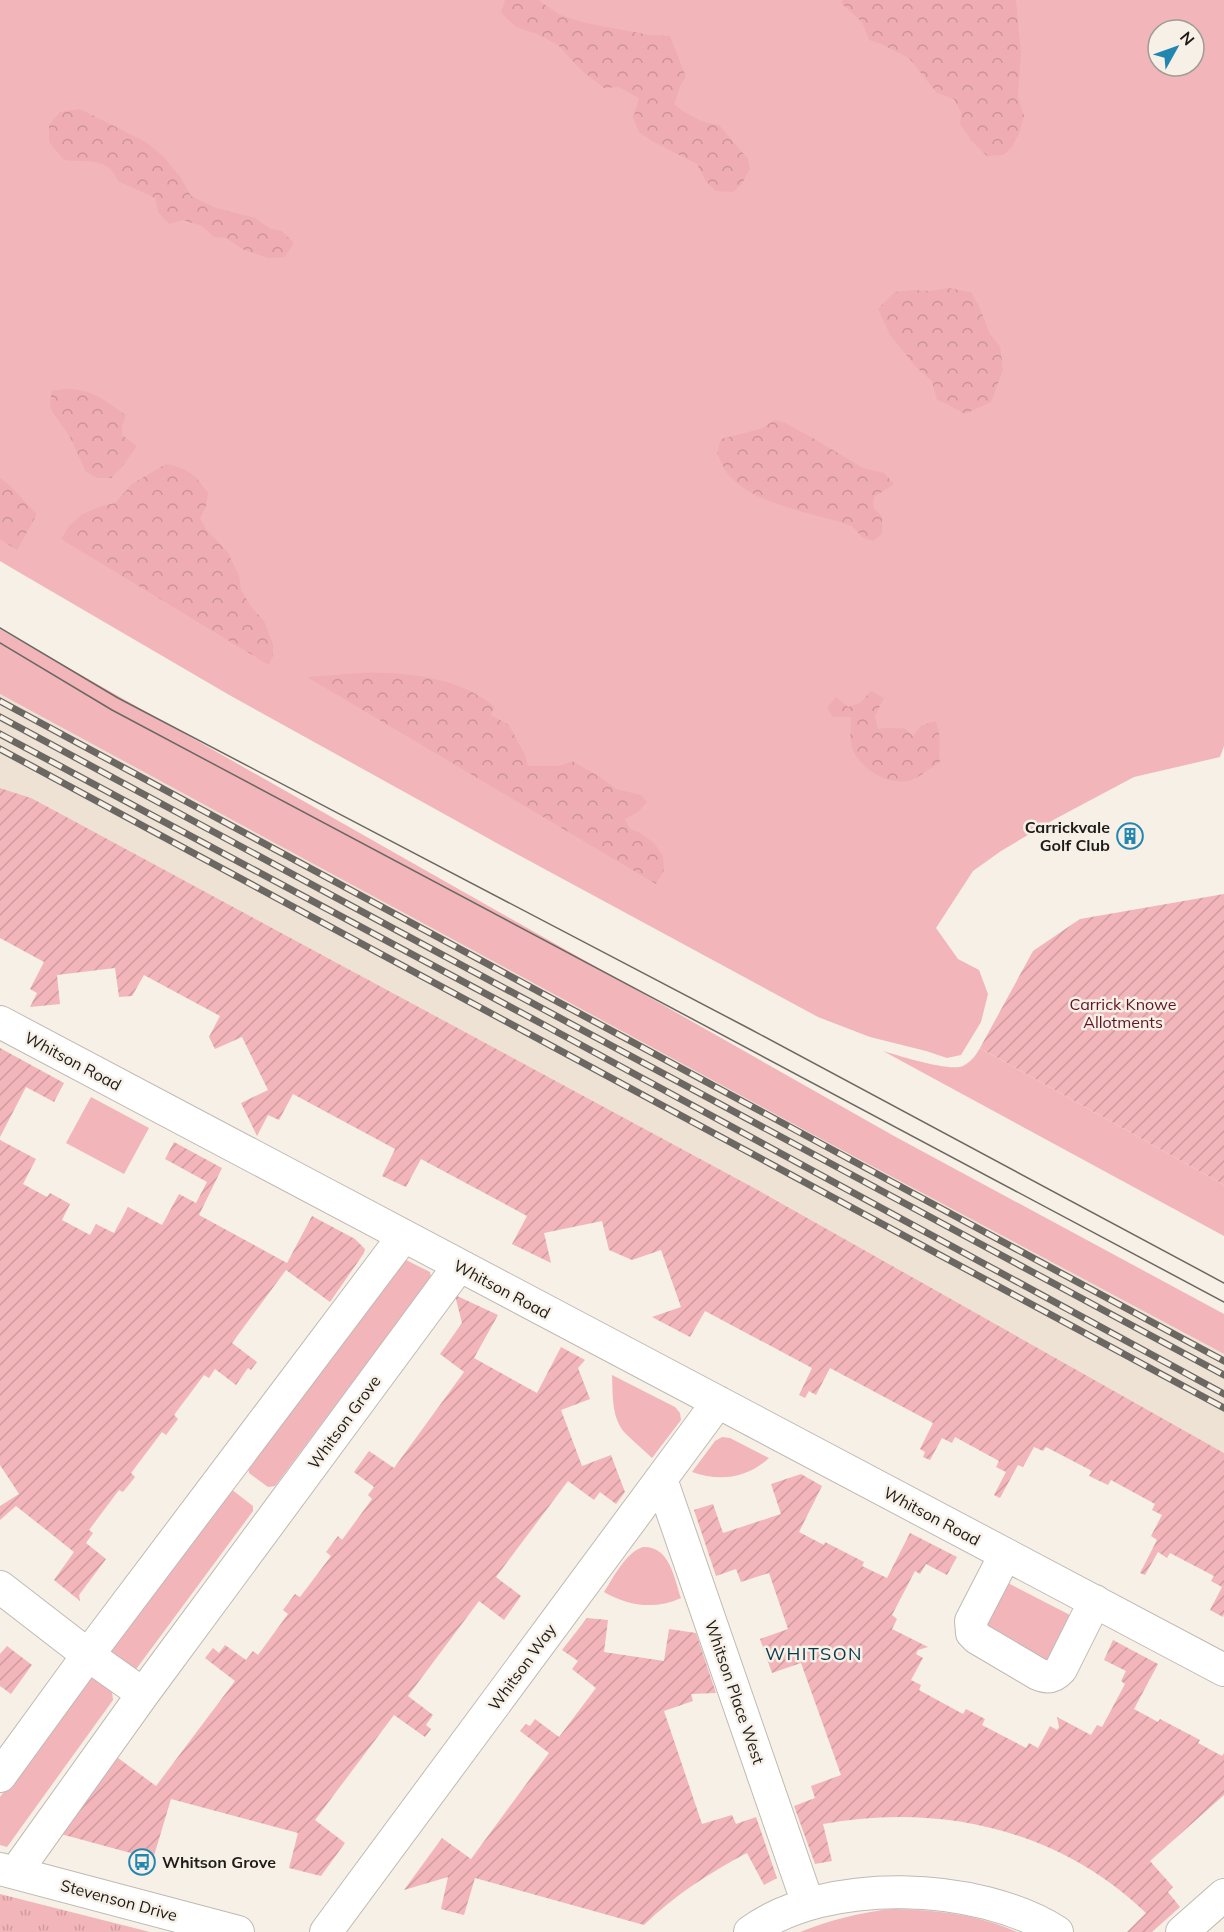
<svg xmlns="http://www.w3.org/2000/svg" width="1224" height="1932" viewBox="0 0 1224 1932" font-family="Mulish,sans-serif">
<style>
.built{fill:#ede2d4}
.grass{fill:#f2b5ba;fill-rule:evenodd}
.forest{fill:url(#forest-crowns)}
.park{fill:url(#park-tufts)}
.garden{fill:url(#garden-furrows)}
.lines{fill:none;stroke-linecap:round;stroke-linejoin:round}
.minor-casing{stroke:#c0bab2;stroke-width:34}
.minor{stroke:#fff;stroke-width:32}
.tram{stroke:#6b6762;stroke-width:1.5}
.rail-casing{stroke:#6b6762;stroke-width:7}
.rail{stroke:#f6f0e7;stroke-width:4.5;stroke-dasharray:14;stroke-linecap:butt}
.labels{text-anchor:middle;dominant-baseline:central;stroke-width:5;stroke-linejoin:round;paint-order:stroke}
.poi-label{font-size:16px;font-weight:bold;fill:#1e1b19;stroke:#f6f0e7;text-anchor:end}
.park-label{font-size:16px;fill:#601325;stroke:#f6f0e7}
.street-label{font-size:16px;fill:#1e1b19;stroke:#f6f0e7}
.neighbourhood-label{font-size:18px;letter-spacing:1.5px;fill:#08384c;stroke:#f6f0e7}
</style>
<defs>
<pattern id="forest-crowns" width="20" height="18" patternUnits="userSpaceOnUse" patternTransform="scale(1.5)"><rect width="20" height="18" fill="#efacb3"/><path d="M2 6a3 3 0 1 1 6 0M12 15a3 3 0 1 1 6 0" fill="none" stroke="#cc9399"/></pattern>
<pattern id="park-tufts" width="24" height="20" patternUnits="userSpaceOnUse" patternTransform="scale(1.5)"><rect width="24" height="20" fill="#f2b5ba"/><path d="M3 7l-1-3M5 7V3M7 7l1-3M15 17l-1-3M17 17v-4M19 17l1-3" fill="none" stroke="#cf9b9f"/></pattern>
<pattern id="garden-furrows" width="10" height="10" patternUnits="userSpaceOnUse" patternTransform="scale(1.5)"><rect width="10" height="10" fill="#f2b5ba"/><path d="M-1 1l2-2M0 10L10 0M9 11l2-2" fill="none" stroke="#cf9b9f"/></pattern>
</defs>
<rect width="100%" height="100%" fill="#f6f0e7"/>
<!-- built -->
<path class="built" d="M0,694l812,440 412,220v99l-468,-264 -708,-382 -17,-9 -31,-10z"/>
<!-- grass -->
<path class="grass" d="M0,0h1224v746l-4,11 -86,20 -79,42 -54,32 -28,20 -37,57 22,31 21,11 9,24 -7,28 -20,33 -14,3 -21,-7 -56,-14 -52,-20 -316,-171 -271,-150 -221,-129 -10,-6zM1158,30h36v36h-36z
M0,629l894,507 330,178v40l-412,-220 -812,-440z
M980,1048l244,137v51l-341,-185c17,5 67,21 80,15 8,-4 13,-11 17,-18z
M91,1097l58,31 -25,46 -58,-31z
M403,1260h3l24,12 1,5 -156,209 -7,1 -19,-14 -1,-6z
M612,1375l63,32 5,6 1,7 -29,38c-8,-8 -17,-15 -25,-23 -16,-15 -14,-40 -15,-60z
M722,1437l8,1 39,20c-22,20 -49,24 -77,14l23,-31z
M231,1489l22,17v5l-119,161 -26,-21z
M643,1547c27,-1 31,31 38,51 -26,12 -53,8 -77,-6 10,-15 21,-39 39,-45z
M1008,1583l62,32 -22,44 -3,1 -60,-33z
M92,1678l20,14 1,8 -106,147 -7,-2v-48l85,-116z
M893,1909c43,1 84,5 124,23h-217c30,-12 61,-20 93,-23z"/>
<!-- forest -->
<path class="forest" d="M505,0h33l22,15 26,8 64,12 20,1 16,41 -5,7 -7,20c13,11 28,19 45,21l29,34 2,10 -9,16 -8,7 -17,-1 -11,-11 -8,-16 -45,-23 -13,-9 -6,-14 6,-20 -21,-11 -14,1 -23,-18 -23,-25 -21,-11 -21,-7 -15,-14z
M842,0h174l5,53 -3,44 6,19 -5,18 -7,13 -9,8 -16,1 -16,-16 -11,-16 1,-11 -7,-14 -17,-6 -28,-35 -28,-14 -12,-4 -7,-18 -20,-18z
M80,109l66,33 17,14 18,22 10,18 25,12 39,10 16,11 11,2 12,12 -9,14 -17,1 -24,-8 -18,-12 -12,-1 -12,-11 -19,-6 -14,4 -11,-12 -3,-14 -37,-17c-10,-25 -31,-18 -54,-21l-15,-18v-17l11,-13z
M948,288l23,4 8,14 11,28 10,12 3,24 -12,32 -26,12 -20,-11 -8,-3 -5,-19 -16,-14 -26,-32 -12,-26 17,-17 18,-2 17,1z
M64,389c29,-1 39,11 62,26l-4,12v8l15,11 -15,21 -11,11h-14l-11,-6 -16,-35 -19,-27 -1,-9 2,-10z
M775,420l10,3 26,14 52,31 21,5 10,11 -20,13 -1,10 9,10v17l-9,7 -11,-4 -10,-11c-39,-14 -104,-21 -127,-56 -3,-6 -6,-12 -8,-17l4,-14 39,-10z
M166,464c24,5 28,10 42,29l-2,14 -6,11 6,11 22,24 11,22 2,15 11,18 12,13 9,23v11l-4,10 -208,-126 8,-13 12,-11 20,-9 14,-3 17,-19z
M0,478c14,9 25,25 37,36l-20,36 -17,-11z
M359,673c44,-1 100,3 135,34l-3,8 18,10 16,30 3,11h32l12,-5 28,16 16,12 25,6 6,7 -9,10 -13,7 5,10 9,3 15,11 9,13 1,14 -8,14 -349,-207z
M871,691l13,7 -9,18 3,13c9,-3 16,0 26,-1l9,8 8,-10 14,-5c8,17 3,23 5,41 -8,5 -24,18 -32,19 -20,4 -48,-12 -55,-31 -4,-9 -2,-23 -2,-33h-18l-6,-9 9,-11 12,10 12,-4z"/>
<!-- park -->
<path class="park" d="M0,1894l150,38h-150z"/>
<!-- garden -->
<path class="garden" d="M0,788l31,10 17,9 708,382 468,264v161l-1,3 -13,-7 12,-23 -11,-6 3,-5 -44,-23 -3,5 -9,-6 -13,23 -5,-2 17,-33 -6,-4 11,-21 -10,-5 3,-6 -44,-24 -3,5 -19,-9 3,-5 -46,-24 -3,4 -9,-4 -11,20 -5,-2 -18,33 -6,-3 12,-23 -10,-5 3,-6 -44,-24 -3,6 -10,-5 -12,22 -7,-3 2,-5 -5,-3 13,-26 -103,-55 -14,27 -7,-4 -4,7 -6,-3 13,-27 -107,-57 -15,26 -38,-20 29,-10 -20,-57 -29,10 -23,-10 -7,-29 -58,12 7,30 -39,-19 15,-28 -106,-57 -15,28 -24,-11 13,-27 -102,-55 -14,26 -11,-5 -11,21 -16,-33 27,-13 -26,-53 -27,12 -6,-12 11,-21 -76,-41 -12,21 -13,1 -4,-29 -58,7 3,29 -30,3 7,-14 -7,-4 14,-27 -44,-24z
M1224,894v291l-244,-137 53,-97 47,-32z
M0,1048l64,35 -10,19 -28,-15 -26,50z
M0,1140l36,19 -13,25 24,13 3,-4 20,11 -8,16 28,15 6,-11 18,9 14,-26 34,18 17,-31 17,9 11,-21 -42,-23 9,-17 48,26 -23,47 88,48 25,-47 43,23 10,10 -1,4 -34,49 -44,-32 -54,73 25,19 -6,8 -3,-2 -12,17 -21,-16 -6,9 -5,-3 -30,40 4,4 -12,16 -4,-3 -31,41 4,4 -12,15 -4,-2 -30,40 4,3 -7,10 20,16 -27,36 1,6 -26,-21 20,-28 -58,-46 -16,14v-14l19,-12 -19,-29z
M455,1295l43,20 -24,43 63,35 24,-46 24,13 -7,8 12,31 -29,11 21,56 29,-11 14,37 -9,12 -16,-12 -6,8 -26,-19 -72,96 25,19 -17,24 -25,-19 -71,95 25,19 -7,10 5,4 -6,8 -31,-22 -79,105 30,23 -24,33 -32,-8 9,-35 -127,-34 -18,60 -96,-26 57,-78 42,31 79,-105 -30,-23 8,-10 6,5 6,-8 21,15 7,-9 5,4 30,-41 -5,-4 12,-16 5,3 31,-41 -5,-4 12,-16 4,4 30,-41 -4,-4 6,-8 -20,-15 15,-21 25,17 70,-96 -24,-18 22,-31z
M801,1474l21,12 -23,46 25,13 1,-3 39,20 -2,4 25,12 23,-45 47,24 -10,18 -21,-11 -6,10 -5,-3 -23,44 5,4 -5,10 36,18 -10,3 -2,4 7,4 -12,22 10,5 -2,5 44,24 3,-5 19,10 -3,6 44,23 3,-5 9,5 12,-22 7,4 2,-3 -2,-10 34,18 6,-10 5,2 23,-43 -4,-3 5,-10 -22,-11 9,-20 45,24 -24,45 24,13 2,-3 40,21 -2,3 24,13 2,-3v42l-74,66 23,26 -5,5 12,15 -28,25h-25l19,-19c-87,-84 -206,-110 -323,-89l9,37 -17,3 -21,-58 21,-8 -4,-12 30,-11 -40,-112 -29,10 -12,-34 28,-10 -19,-56 -28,9 -5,-13 -20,7 -22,-66 19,-6 10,29 58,-19 -10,-30z
M587,1618l21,2 -4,32 60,9 5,-32 27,4 20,60 -25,1 2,7 -29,10 38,113 30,-9 4,9 20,-7 21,61 -13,7 -17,-32c-38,20 -72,42 -103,72l-169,-47 -11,37 -23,-6 7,-32 -44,13 38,-52 29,21 78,-106 -29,-22 6,-7 4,2 5,-7 24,18 37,-49 -24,-19 6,-8 -16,-11z
M7,1646l25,19 -21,29 -11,-8v-32z"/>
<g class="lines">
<!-- minor casing -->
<g class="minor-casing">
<path id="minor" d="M0,1022l1224,648
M661,1479l147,425
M1005,1555l-34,66 1,12 5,5 61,36c9,4 16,3 23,-5l34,-68
M0,1587l88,68 55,39
M0,1776l88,-121 315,-418
M0,1869l238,63
M15,1873l128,-179 316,-428
M326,1932l392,-530
M750,1932c77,-56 228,-50 307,0
M1182,1932l42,-37"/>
</g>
<!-- minor -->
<use href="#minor" class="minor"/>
<!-- tram -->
<path class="tram" d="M0,628l118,70 632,331 474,254
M0,643l112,67 1112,592"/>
<!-- rail casing -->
<g class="rail-casing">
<path id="rail" d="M0,701l1224,660
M0,717l1224,658
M0,734l546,292 678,368
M0,749l1224,659"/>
</g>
<!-- rail -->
<use href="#rail" class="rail"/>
</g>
<!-- icons -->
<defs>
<g id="building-ring" transform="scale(1.35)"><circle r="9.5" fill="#f6f0e7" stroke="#2386b1" stroke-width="1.5"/><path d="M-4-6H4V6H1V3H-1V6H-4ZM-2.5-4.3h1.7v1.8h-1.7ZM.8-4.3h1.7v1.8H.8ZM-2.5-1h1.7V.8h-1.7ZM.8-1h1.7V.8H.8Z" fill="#2386b1"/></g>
<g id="bus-ring" transform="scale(1.35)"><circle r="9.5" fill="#f6f0e7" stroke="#2386b1" stroke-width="1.5"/><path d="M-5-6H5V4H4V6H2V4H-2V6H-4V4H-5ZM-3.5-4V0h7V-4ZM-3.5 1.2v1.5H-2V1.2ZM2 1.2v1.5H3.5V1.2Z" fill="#2386b1"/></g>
</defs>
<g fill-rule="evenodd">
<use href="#building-ring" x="1130" y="836"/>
<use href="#bus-ring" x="142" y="1862"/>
</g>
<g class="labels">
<!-- poi labels -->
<g class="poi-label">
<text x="1110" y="827">Carrickvale<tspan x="1110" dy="18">Golf Club</tspan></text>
<text x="162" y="1862" text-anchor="start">Whitson Grove</text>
</g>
<!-- park labels -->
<g class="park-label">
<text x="1123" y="1004">Carrick Knowe<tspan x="1123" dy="18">Allotments</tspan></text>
</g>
<!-- street labels -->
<g class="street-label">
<text transform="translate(73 1061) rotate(28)">Whitson Road</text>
<text transform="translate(502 1289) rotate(28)">Whitson Road</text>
<text transform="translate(344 1422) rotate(-54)">Whitson Grove</text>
<text transform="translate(932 1516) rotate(28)">Whitson Road</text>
<text transform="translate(522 1667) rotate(-54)">Whitson Way</text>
<text transform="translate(735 1692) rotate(71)">Whitson Place West</text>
<text transform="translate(119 1900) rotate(15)">Stevenson Drive</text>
</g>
<!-- neighbourhood labels -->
<g class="neighbourhood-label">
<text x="814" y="1653">WHITSON</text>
</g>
</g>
<!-- north arrow -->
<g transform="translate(1176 48) rotate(50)"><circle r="28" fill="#f6f0e7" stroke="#a09b95" stroke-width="1.5"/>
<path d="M0-4.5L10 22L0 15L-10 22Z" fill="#2386b1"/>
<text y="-9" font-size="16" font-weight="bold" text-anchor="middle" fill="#1e1b19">N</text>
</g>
</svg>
